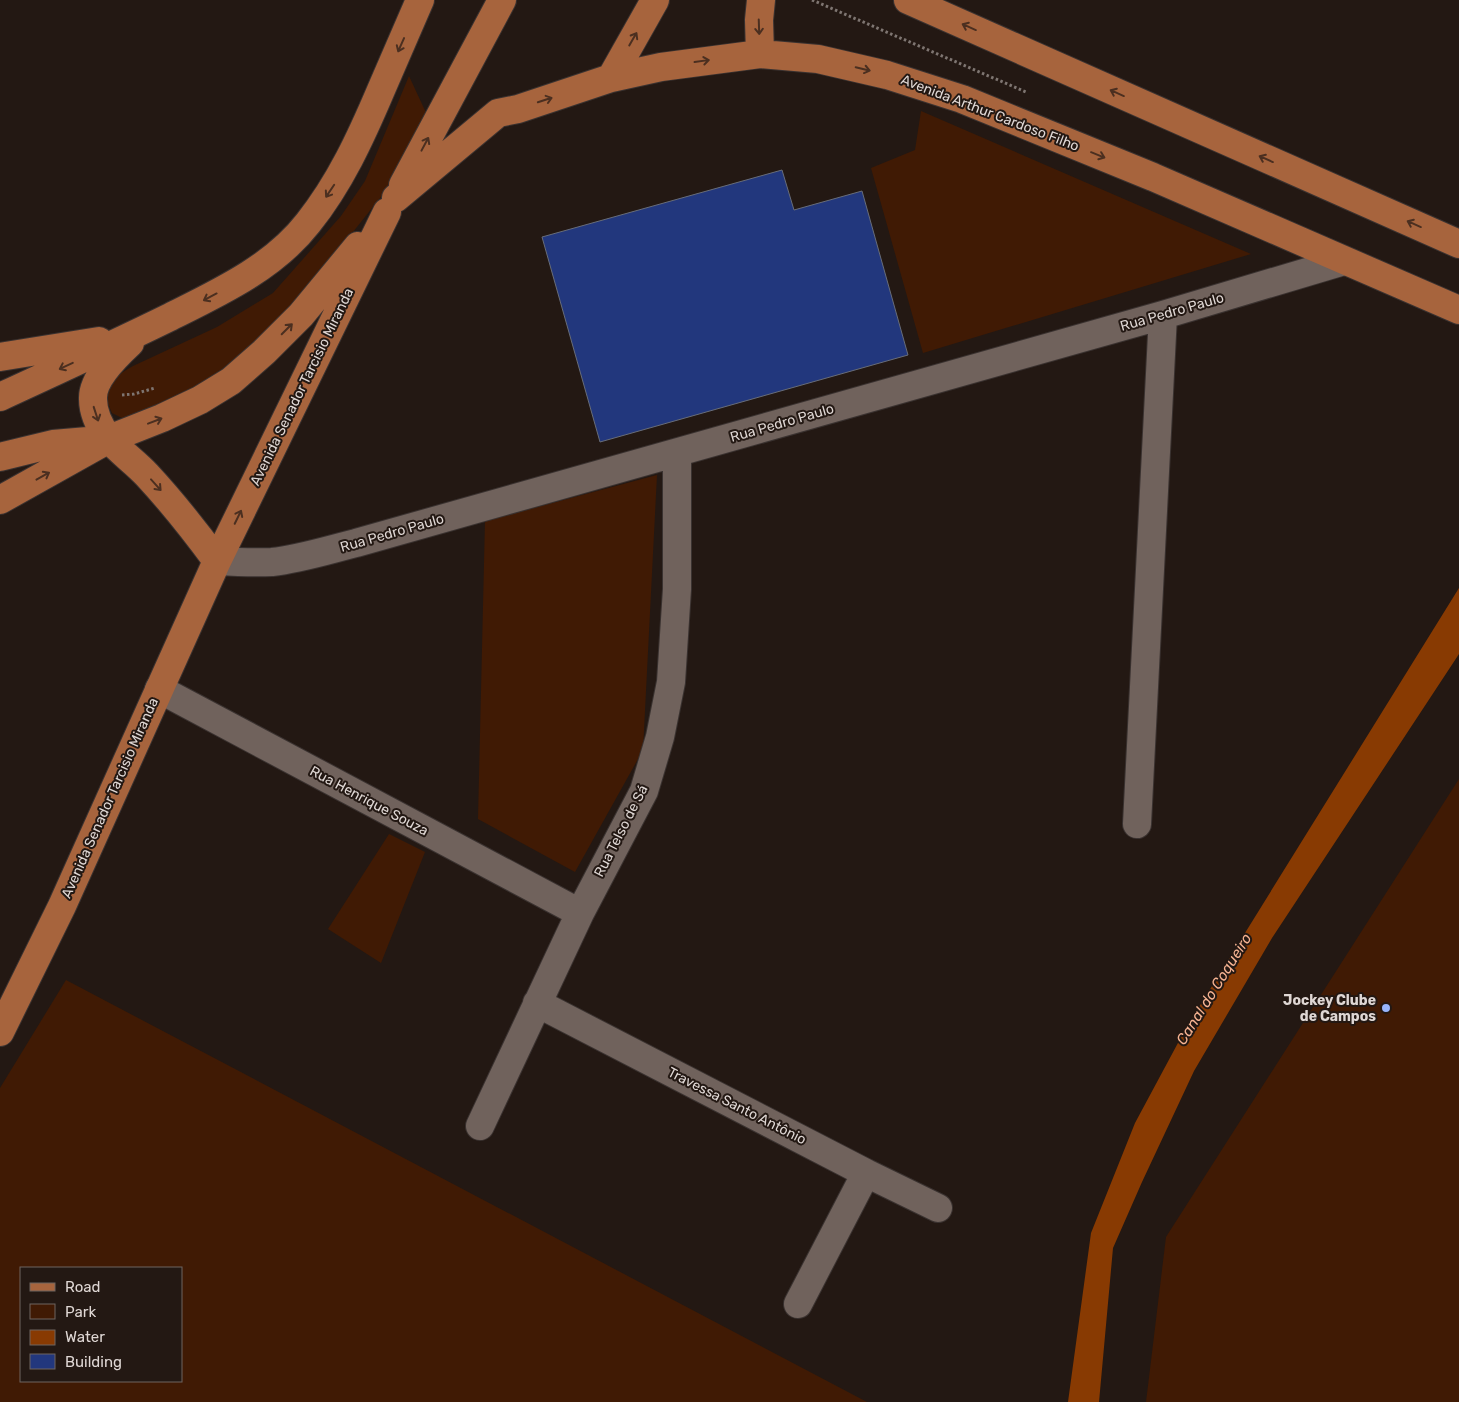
<svg xmlns="http://www.w3.org/2000/svg" width="1459" height="1402" viewBox="0 0 1459 1402" font-family="Rubik,sans-serif">
<style>
.green{fill:#401a04;fill-rule:evenodd}
.water{fill:#883a02}
.building{fill:#22377d;stroke:#686d79}
.lines{fill:none;stroke-linecap:round;stroke-linejoin:round}
.minor-casing{stroke:#3a3230;stroke-width:30}
.major-casing{stroke:#3a3230;stroke-width:30}
.path{stroke:#7e7571;stroke-width:3;stroke-dasharray:2.5 2.5;stroke-linecap:butt}
.minor{stroke:#70625c;stroke-width:28}
.major{stroke:#a7643d;stroke-width:28}
.oneway{stroke:#4b2f20}
.poi-dot{fill:#99b5fd;stroke:#231813;stroke-width:2}
.labels{text-anchor:middle;dominant-baseline:central;stroke-width:4;stroke-linejoin:round;paint-order:stroke}
.street-label{font-size:14px;fill:#dfd7d4;stroke:#231813}
.poi-label{font-size:14px;font-weight:bold;fill:#dfd7d4;stroke:#231813;text-anchor:end}
.water-label{font-size:15px;font-style:italic;fill:#f6b392;stroke:#231813}
</style>
<rect width="100%" height="100%" fill="#231813"/>
<!-- green -->
<path class="green" d="M409,76l19,41 -20,46 -130,163 -77,62 -71,34 -18,-9 -7,-16 8,-19 20,-12 84,-39 56,-34 68,-77 24,-35z
M921,111l330,143 -328,99 -52,-185 44,-18z
M657,475l-14,275 -68,122 -97,-53 7,-298z
M1459,779v623h-313l20,-165z
M389,834l36,18 -44,111 -53,-34z
M66,980l801,422h-867v-314zM21,1268h160v113h-160z"/>
<!-- water -->
<path class="water" d="M1459,588v66l-187,284 -78,133 -52,111 -29,66 -14,154h-31l23,-169 44,-110 51,-95z"/>
<!-- building -->
<path class="building" d="M782,170l12,40 68,-19 46,164 -308,87 -58,-205z"/>
<g class="lines">
<!-- minor casing -->
<g class="minor-casing">
<path id="minor" d="M217,561c18,1 36,2 55,1 28,-3 56,-12 84,-19l807,-228 181,-54
M159,689l421,224
M1137,824l26,-509
M537,1003l329,170 72,35
M480,1126l100,-213 64,-122 16,-54 11,-55 6,-93v-136
M798,1304l68,-131"/>
</g>
<!-- major casing -->
<g class="major-casing">
<path id="major" d="M908,0l551,244
M760,54l-1,-34 2,-20
M611,78l44,-78
M403,185l99,-185
M396,198l102,-85 20,-4 93,-31 50,-11 99,-13 58,5 69,16 75,24 191,78 306,133
M130,343c-14,13 -38,36 -37,56 0,14 7,28 15,39 11,13 27,24 39,37 25,27 48,56 70,86
M0,357l99,-16
M0,397c56,-26 113,-52 168,-79 50,-25 105,-50 140,-95 32,-40 53,-86 73,-133 13,-30 26,-60 39,-90
M0,457l53,-13 47,-4
M0,500l109,-61 53,-21 38,-18 31,-19 33,-29 37,-37 57,-69
M0,1032l62,-126 155,-345 170,-349"/>
</g>
<!-- path -->
<path class="path" d="M812,0l214,92
M122,395l12,-1 21,-6"/>
<!-- minor -->
<use href="#minor" class="minor"/>
<!-- major -->
<use href="#major" class="major"/>
</g>
<!-- one-way arrows -->
<defs><path id="oneway-shaft" d="M-6 0H5M1.5-3L5.5 0L1.5 3" fill="none" stroke-width="1.6" stroke-linecap="round" stroke-linejoin="round" transform="scale(1.25)"/></defs>
<g class="oneway">
<use href="#oneway-shaft" transform="translate(759 27) rotate(88)"/>
<use href="#oneway-shaft" transform="translate(969 27) rotate(-156)"/>
<use href="#oneway-shaft" transform="translate(633 39) rotate(-60)"/>
<use href="#oneway-shaft" transform="translate(401 45) rotate(114)"/>
<use href="#oneway-shaft" transform="translate(702 61) rotate(-8)"/>
<use href="#oneway-shaft" transform="translate(863 69) rotate(13)"/>
<use href="#oneway-shaft" transform="translate(1117 93) rotate(-156)"/>
<use href="#oneway-shaft" transform="translate(545 100) rotate(-18)"/>
<use href="#oneway-shaft" transform="translate(425 144) rotate(-62)"/>
<use href="#oneway-shaft" transform="translate(1098 155) rotate(22)"/>
<use href="#oneway-shaft" transform="translate(1266 159) rotate(-156)"/>
<use href="#oneway-shaft" transform="translate(330 191) rotate(124)"/>
<use href="#oneway-shaft" transform="translate(1414 224) rotate(-156)"/>
<use href="#oneway-shaft" transform="translate(210 297) rotate(152)"/>
<use href="#oneway-shaft" transform="translate(287 329) rotate(-45)"/>
<use href="#oneway-shaft" transform="translate(66 366) rotate(155)"/>
<use href="#oneway-shaft" transform="translate(96 414) rotate(72)"/>
<use href="#oneway-shaft" transform="translate(155 421) rotate(-21)"/>
<use href="#oneway-shaft" transform="translate(43 476) rotate(-29)"/>
<use href="#oneway-shaft" transform="translate(156 485) rotate(48)"/>
<use href="#oneway-shaft" transform="translate(238 517) rotate(-64)"/>
</g>
<!-- markers -->
<circle class="poi-dot" cx="1386" cy="1008" r="5"/>
<g class="labels">
<!-- street labels -->
<g class="street-label">
<text transform="translate(990 113) rotate(21)">Avenida Arthur Cardoso Filho</text>
<text transform="translate(1172 312) rotate(-16)">Rua Pedro Paulo</text>
<text transform="translate(302 387) rotate(-64)">Avenida Senador Tarcisio Miranda</text>
<text transform="translate(782 423) rotate(-16)">Rua Pedro Paulo</text>
<text transform="translate(392 533) rotate(-16)">Rua Pedro Paulo</text>
<text transform="translate(110 798) rotate(-66)">Avenida Senador Tarcisio Miranda</text>
<text transform="translate(369 801) rotate(28)">Rua Henrique Souza</text>
<text transform="translate(621 831) rotate(-63)">Rua Telso de Sá</text>
<text transform="translate(737 1106) rotate(27)">Travessa Santo Antônio</text>
</g>
<!-- poi labels -->
<g class="poi-label">
<text x="1376" y="1000">Jockey Clube<tspan x="1376" dy="16">de Campos</tspan></text>
</g>
<!-- water labels -->
<g class="water-label">
<text transform="translate(1214 989) rotate(-58)">Canal do Coqueiro</text>
</g>
</g>
<!-- legend -->
<rect x="20" y="1267" width="162" height="115" fill="#231813" stroke="#6e6460"/>
<rect x="30" y="1283" width="25" height="8" fill="#a7643d" stroke="#6e6460"/>
<text x="65" y="1292" font-size="15" fill="#dfd7d4">Road</text>
<rect x="30" y="1304" width="25" height="15" fill="#401a04" stroke="#6e6460"/>
<text x="65" y="1317" font-size="15" fill="#dfd7d4">Park</text>
<rect x="30" y="1330" width="25" height="15" fill="#883a02" stroke="#6e6460"/>
<text x="65" y="1342" font-size="15" fill="#dfd7d4">Water</text>
<rect x="30" y="1354" width="25" height="15" fill="#22377d" stroke="#6e6460"/>
<text x="65" y="1367" font-size="15" fill="#dfd7d4">Building</text>
</svg>
